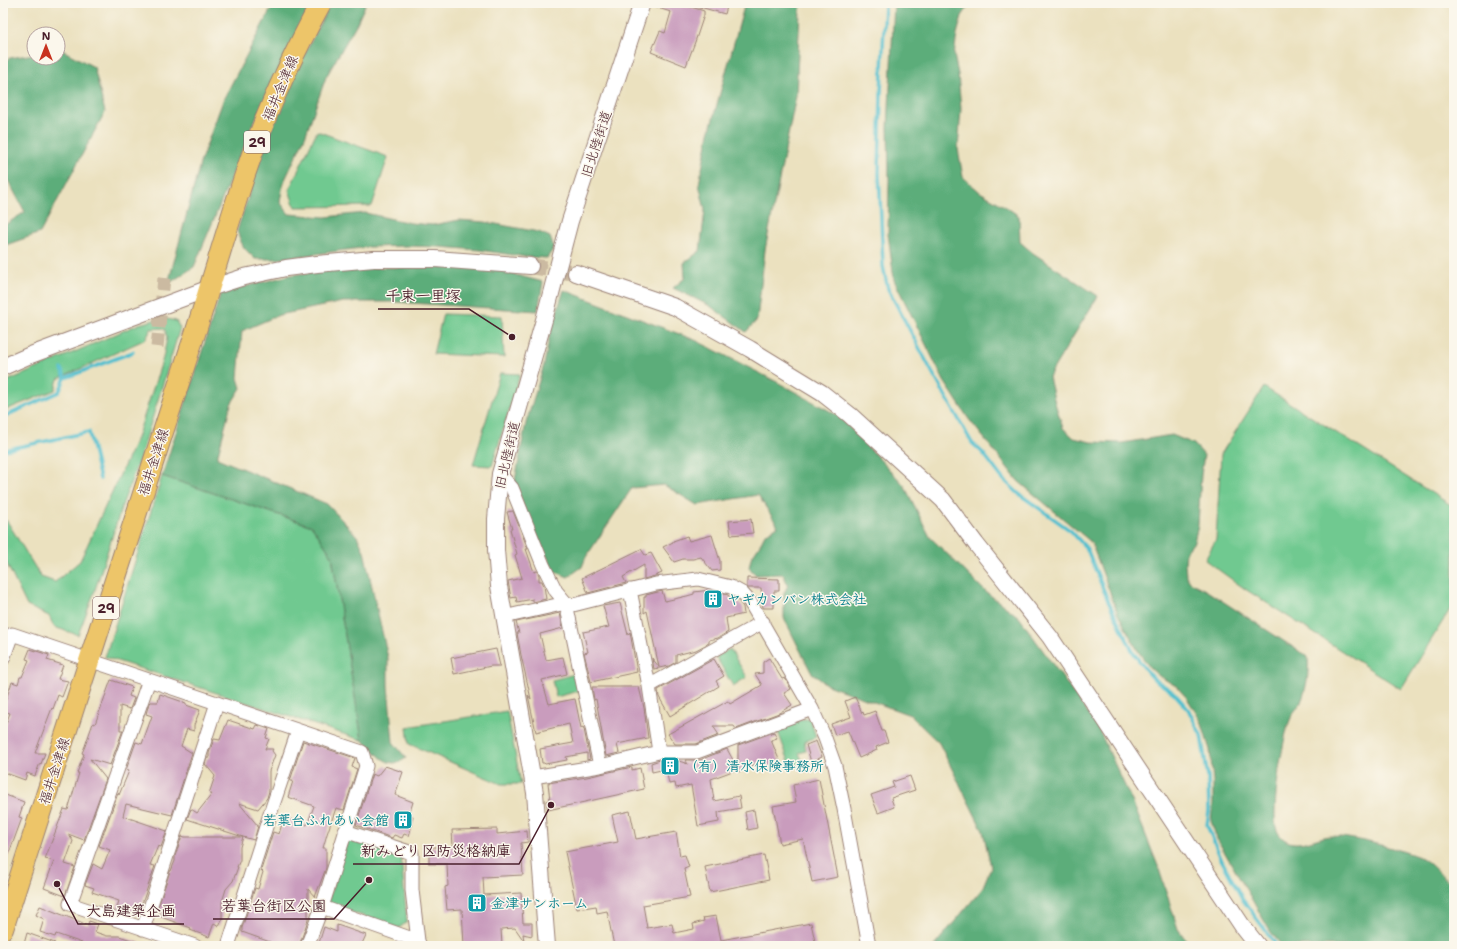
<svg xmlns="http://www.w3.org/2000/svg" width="1457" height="949" viewBox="0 0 1457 949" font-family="'Shantell Sans','Klee One',sans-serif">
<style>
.green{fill:#6fc990;stroke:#5c745e}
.forest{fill:#5bad7a;stroke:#526652}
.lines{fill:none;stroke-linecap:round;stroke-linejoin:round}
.stream{stroke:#55c0cf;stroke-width:3.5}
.building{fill:#c99cbd}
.minor-tunnel{stroke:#cbbaa1;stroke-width:13;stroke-dasharray:13 6;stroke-linecap:butt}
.tertiary-tunnel{stroke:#cbbaa1;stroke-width:16;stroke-dasharray:16 8;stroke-linecap:butt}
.minor-casing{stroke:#9a8075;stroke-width:15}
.tertiary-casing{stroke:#9a8075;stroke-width:18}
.primary-casing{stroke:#9a8075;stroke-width:22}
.minor{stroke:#fff;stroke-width:13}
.tertiary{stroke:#fff;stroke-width:16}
.primary{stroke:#edc569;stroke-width:20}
.labels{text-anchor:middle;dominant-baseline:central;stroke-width:3;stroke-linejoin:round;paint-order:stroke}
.shield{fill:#fbf7ec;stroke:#7f6065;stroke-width:1}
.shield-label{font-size:13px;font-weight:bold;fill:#4a1f2b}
.street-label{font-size:14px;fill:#4a1f2b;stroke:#fbf7ec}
.culture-label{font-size:14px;font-weight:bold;fill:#0d838f;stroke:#fbf7ec;text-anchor:start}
.leader{fill:none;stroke:#4a1f2b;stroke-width:1.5}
.callout-dot{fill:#4a1f2b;stroke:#fbf7ec;stroke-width:1.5}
.callout-label{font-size:15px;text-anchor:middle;font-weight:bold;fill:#4a1f2b;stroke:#fbf7ec;stroke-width:3;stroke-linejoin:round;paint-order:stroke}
</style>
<rect width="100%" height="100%" fill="#fbf7ec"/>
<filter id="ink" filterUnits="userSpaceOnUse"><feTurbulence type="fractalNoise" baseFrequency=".025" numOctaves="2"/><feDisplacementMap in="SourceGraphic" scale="8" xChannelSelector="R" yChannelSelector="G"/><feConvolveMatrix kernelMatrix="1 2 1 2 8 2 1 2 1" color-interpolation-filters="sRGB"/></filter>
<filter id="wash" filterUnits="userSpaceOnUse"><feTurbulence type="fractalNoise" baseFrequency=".012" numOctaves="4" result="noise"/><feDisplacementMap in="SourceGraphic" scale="16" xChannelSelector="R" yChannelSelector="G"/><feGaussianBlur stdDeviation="0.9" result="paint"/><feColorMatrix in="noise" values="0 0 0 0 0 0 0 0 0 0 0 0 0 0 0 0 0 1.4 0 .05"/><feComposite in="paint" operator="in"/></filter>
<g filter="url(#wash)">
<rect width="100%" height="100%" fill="#ebe1bf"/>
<!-- green -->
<path class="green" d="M317,131l71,26 -16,49 -77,1 -6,-17z
M443,314l59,2 2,41 -71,-3z
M163,318l13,3 4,7 -38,124 -19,51 -29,90 -16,42 -24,-8 -5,-11 -22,-10 -24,-50v-36l4,1 34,56 14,5 25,-21 57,-123 26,-80 4,-20 -2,-8 -2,-2 -12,1 -5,10 -88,40 -3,11 -52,21v-28l136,-59z
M500,373l20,1 -28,92 -19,-1z
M1264,387l190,120v96l-53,86 -156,-100 -40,-29 11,-21 5,-85z
M162,476l150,50 20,30 30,184 -257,-83z
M730,649l17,28 -14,9 -17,-29z
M575,674l4,17 -23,6 -4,-17z
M507,711l14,73h-20l-92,-40 -2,-17z
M803,719h7l6,18 -12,5 2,9 -7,2 4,10 -12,4 -14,-38z
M348,839l53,17 6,66 -8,6 -72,-24z"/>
<!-- forest -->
<path class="forest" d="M274,3h38l-56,115 -62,149 -26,17 33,-124 23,-62z
M331,3h35l-9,20 -31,54 -21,60 -22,47 -3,18 9,12 36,3 40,-4 46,10 22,2 26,-5 26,2 54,10 11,5 4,11 -7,10 -20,-1 -48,-7 -39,-3 -33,-1 -39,1 -90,12h-23l-12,-12 -6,-16 25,-77 29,-74z
M745,3h57l-2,7 -4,86 -31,154 -8,70 -11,12 -36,-26 -37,-18 12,-10 -1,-15 16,-12 5,-41 -6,-26 10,-51z
M894,3h77l-9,13 -5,18 -3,21 4,19 3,35 -3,40 5,28 17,15 26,15 13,9 1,26 13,11 65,43 -46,75 -3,6 6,26 8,25 11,10 17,4 31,1 50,-8 22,9 10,11 -3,20 -3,50 -4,17 -8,10 -1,11 1,13 4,6 17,9 101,66c1,16 -1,30 -7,45 -3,6 -9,11 -11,18 -7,16 -20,95 -13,110 1,4 6,9 10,11 13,7 34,-6 47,-5 26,3 53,10 77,18 5,2 10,3 14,6 11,8 18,19 29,26v60h-172l-12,-15 -53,-92 -6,-18 2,-17v-23l-3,-31 -9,-29 -14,-23 -11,-12 -17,-10 -9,-8 -12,-17 -20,-37 -27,-72 -73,-61 -50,-63 -24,-37 -50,-101 -6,-46 1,-54 -1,-52z
M58,50h4l32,17 11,45 -65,121 -37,13v-20l22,-14 -22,-41v-109l7,-4 24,-4v4h24z
M457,267l49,2 10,6 27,7 -5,29 -143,-9h-52l-64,13 -37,16 -4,47 3,10 -10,16 -14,54 110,46 30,32 7,15 24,107v28l5,56 13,16c-19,15 -30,-8 -44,-18l-30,-184 -20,-30 -150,-50 58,-181 7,-4 64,-16 53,-7z
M564,290l131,50 82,42 62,34 65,69 26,52 56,55 33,25 78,109 36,77 25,63 20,63 11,15v2h-255l48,-57 9,-22 -8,-36 -44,-88 -29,-28 -83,-30 -16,-13 -27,-54v-25l4,-8 -5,-11 -27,1 -7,-7 2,-10 8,-12 6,-12 13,-8 -20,-31 -61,10 -33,-20 -32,3 -46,69 -4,10 -14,10 -14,-6 -31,-65 -8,-26 11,-57 18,-58 6,-32z"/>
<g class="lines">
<!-- stream -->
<path class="stream" d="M885,3l-4,90 -2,81 4,92 5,23 44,83 40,71 11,10 19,25 17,16 52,37 16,18 22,54 24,49 12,17 9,10 20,14 14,16 13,26 7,43 1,33 -2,14 15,36 21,39 34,46
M62,369l3,9
M3,417l56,-25 6,-14 68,-26
M3,444l1,6 85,-18 11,47"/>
</g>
<g id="blocks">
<!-- building -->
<path class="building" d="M651,3h27l26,8v4l-9,27 -9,24 -35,-14 9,-21 5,2 6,-21 -20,-6z
M697,3h31l-3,11 -29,-8z
M513,511l15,38h-2l8,23 3,-1 2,4v6h3l2,5 2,13 -13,3v-3l-16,3 -1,-5 -5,1 -3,-17 14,-3 -7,-23 2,-1 -7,-25h2l-5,-17z
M751,519l2,14 -22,2 -2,-14z
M712,535l8,26v9l-8,1 -11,-14 -8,2h-10l-9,3 -11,-15 10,-5v-1l14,-5 2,5z
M641,549l4,6 6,-2 11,20 -7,3 -11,3v-14l-21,12 3,6 -38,10 -6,-15z
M747,578l32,1v12h-5v17h-11l-2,-20h-13l-1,-1z
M710,590l18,5 2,3 3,-1 4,2 6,8 1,7 -18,4 2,14 -10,6 -9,2v3l-13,7 -20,5v7l-7,4 -15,3 -2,-11 7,9 -12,-56 -3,2v-16h2v-2l16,-4 3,10 22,-5 7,-2v-2z
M620,603l8,32 2,-3 7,40 -46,10 -7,-29 4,-1 -5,-20 26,-5 -6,-21z
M560,613l3,15 -23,6 6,26 17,-3 4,17 -25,6 7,24 26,-5 6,29 2,-1 1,2 6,30 -3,1v-7l-21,4 1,3 -22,4 -1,-1h-2l-2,-14 33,-6 -4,-19 -33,8 -8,-37 3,4 -10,-44 -4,-22h2l-3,-11z
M30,649l19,6 -2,5 16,5 -5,14 10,2 -6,16 -4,-2 -5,14 -1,-1 -17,45h10l-4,11 -1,-1 -5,13 -8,-3 -2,7 -22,-8v-41l7,-18 -7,-2v-3l9,-26 6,2 2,-7h2l7,-17 -3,-1z
M496,649l4,17h-9l-37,8 -3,-16z
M769,658l13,21 3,-1 6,11 -7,4 8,12 -13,8 -43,16 -2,-3h-21l6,9 -23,9h-21l-7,-10 60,-33 2,3 32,-19 -7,-11 8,-1v-11z
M714,659l10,17 -8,5 3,5 -49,30 -11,-19 -1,-7z
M111,680l21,7 -3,9 5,2 -4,11 -10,-3v24h3l-13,35 -20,-6 16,20 -22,61 -16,-6 5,7 -8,23 10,3 -10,29 -21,-8 10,-27 -9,-2 19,-50 4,1 11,-37h-2l7,-19 -2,-1 3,-7 8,-23 2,1z
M592,687h47l5,21 4,30 -31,6 2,9 -13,3 -10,-57 -2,1z
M160,694l26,9v2l14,5 -6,15v6l-7,-2 -6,17 11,7 -20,62 -46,-11 -3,12 44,15 -6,16 -3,-1 -8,19 5,1 -17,49 -21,-8 2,-6 -27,-9 2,-4 -9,-3 8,-21 9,5 8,-19 -11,-4 19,-53 1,2 10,-24 -3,-1 10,-28 6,2 10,-28 -6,-2 3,-11 1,-1h8z
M855,697l7,16 1,-1 1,3 11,-4 7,20h2l4,11 -12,5 1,3 -18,8 -11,-27 -13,4 -4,-11 20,-7 -6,-16z
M228,720l27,9 2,-4 12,4 -3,9 3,1 -4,10h8l-1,2 3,4 -6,16v20l-2,7 -9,11 -19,-6 19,23 -4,14 -11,-3 -3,10v13l-3,7h1l-5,14 -7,8 -4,13v17l-3,7 -5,-3 -5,14 -19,-7 1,-2 -30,-11 1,-5 -5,-2 13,-39h1l4,-10v-5l7,-20 3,1h58l-56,-18 4,-10 6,4 15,-19h-3l6,-18 -10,-12 2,-6h2v-5l5,-14 6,1z
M774,732l3,6 -6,2 9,22 -15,6 -2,-7 -25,11v-27z
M303,741l52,17 -3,9 5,2 -13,41 -8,-2 -9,26 -4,14h3v20l-11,29 -7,-8v31l-9,26h-30l1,-4 -28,-10v-4l13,-40 3,1 5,-17 -2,-2 12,-38 6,2 5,-17 23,8 7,-19 -26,-9 5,-16h-3z
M816,741l6,16 -11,5 -5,-17z
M727,749l11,20 -27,10 3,22 25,-5 2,12 -23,4 1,10 -21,4 -7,-41 -15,3 -1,-5 -6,1 -3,-15 -14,3 -1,-9 9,-3h16l12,4 -3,-4h15z
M385,766l18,6 -8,23 18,7 -4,13 4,1 -2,9h1l-3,11 -5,-2 -2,4 -8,-3 -2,3 -36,-13 16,-51 5,2z
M632,767v3l8,-2 4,21 -96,21 -2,-9 4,-1 -2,-17 39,-6z
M910,776l5,14 -24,8 3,9 -16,6 -7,-18 23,-8 -2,-5z
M819,779l19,98 -26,5 -9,-43 -23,5 -7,-38 23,-4 -3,-17z
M3,794l21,8 -5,15 3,1 -18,49h-1z
M754,810l3,18 -9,2 -3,-18z
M630,811l6,28 40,-7 4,24 5,-1 4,12 -5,2 6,28 -47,8 4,23 25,-4 2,9 20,-4 -1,-5 11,-3 -1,-3 13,-2 5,24 90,-17 5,23h-202l-7,-35 -10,2 -1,-7 -19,3 -12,-57 53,-10 -6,-27z
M497,829v5l30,-3 1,11 -7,1 2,32 -40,2 1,18 37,-2 2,30h9v13l-9,-2 1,7 -9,-13 -14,1 1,17h-38l-2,-37 -15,1 -2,-23 3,-1 -1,-22h-18v-17h24l-1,-17z
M764,855l5,25 -59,12 -5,-25z
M40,906l48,19 1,-4 9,3 -3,8 12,4h12l25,8v2h-64l2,-3 -26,-9 -1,3 -15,-5 4,-13 -8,-4z
M337,925l29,10 -5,11h-43l6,-19 13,5z
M27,933l28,10 -1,1h-30z"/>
</g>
</g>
<g filter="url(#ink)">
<use href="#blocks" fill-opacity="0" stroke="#9a8075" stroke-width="1"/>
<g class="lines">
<!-- minor-tunnel -->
<path class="minor-tunnel" d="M157,347l7,-69"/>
<!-- tertiary-tunnel -->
<path class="tertiary-tunnel" d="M530,266l46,7"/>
<!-- minor casing -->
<g class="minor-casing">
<path id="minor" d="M500,474l12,14 31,77 13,26 10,12 7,2 83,-21 42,-5 33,8 11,6 8,9 62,107 13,29 10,28 9,43 25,137
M630,590l19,96 10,66
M504,617l62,-14 34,163
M3,659l9,-25 350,118 4,14 -44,141 -15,39
M149,680l-79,224 125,42
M649,686l114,-64
M533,777l67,-11 59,-14h38l115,-43
M345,831l67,22v37l6,51 2,5
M322,907l96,34
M143,929l74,-226
M228,946l44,-138 26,-77"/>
</g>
<!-- tertiary casing -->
<g class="tertiary-casing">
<path id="tertiary" d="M576,273l99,34 75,42 72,44 28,22 93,85 33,44 74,93 193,290 15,19
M3,367l25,-11 182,-68 34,-11 42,-9 31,-4 57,-5h61l95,7
M547,946l-12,-153 -36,-207 -3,-36v-31l4,-45 44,-154 26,-99 72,-218"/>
</g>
<!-- primary casing -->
<g class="primary-casing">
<path id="primary" d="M3,929c62,-192 123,-385 186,-577 23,-68 41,-138 66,-206 18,-49 41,-97 66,-143"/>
</g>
<!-- minor -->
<use href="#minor" class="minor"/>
<!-- tertiary -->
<use href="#tertiary" class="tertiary"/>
<!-- primary -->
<use href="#primary" class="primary"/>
</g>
</g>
<!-- icons -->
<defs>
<g id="building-square" transform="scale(1)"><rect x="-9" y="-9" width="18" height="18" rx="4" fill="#0f9aa8" stroke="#fbf7ec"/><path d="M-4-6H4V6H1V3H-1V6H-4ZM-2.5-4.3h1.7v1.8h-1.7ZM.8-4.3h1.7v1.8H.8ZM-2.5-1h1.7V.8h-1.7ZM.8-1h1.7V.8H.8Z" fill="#fff"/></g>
</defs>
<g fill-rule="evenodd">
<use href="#building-square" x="713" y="599"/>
<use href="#building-square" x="670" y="766"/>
<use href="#building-square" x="403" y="820"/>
<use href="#building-square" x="477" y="903"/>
</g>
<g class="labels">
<!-- shield labels -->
<g class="shield">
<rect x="244" y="131" width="26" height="22" rx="3"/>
<rect x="93" y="597" width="26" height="22" rx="3"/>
</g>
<g class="shield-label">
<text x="257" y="142">29</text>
<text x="106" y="608">29</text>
</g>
<!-- street labels -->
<g class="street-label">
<text transform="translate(280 88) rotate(-67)">福井金津線</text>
<text transform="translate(596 144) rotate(-72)">旧北陸街道</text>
<text transform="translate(507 455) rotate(-77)">旧北陸街道</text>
<text transform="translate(153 462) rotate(-72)">福井金津線</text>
<text transform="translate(54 771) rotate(-72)">福井金津線</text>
</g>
<!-- culture labels -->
<g class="culture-label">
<text x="727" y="599">ヤギカンバン株式会社</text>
<text x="684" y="766">（有）清水保険事務所</text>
<text x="389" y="820" text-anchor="end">若葉台ふれあい会館</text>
<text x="491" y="903">金津サンホーム</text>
</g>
</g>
<!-- callouts -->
<path class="leader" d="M512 337L469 309H378M551 805L519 864H353M369 880L334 919H213M57 884L78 924H184"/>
<g class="callout-dot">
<circle cx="512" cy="337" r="4"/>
<circle cx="551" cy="805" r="4"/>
<circle cx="369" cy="880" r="4"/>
<circle cx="57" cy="884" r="4"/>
</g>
<g class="callout-label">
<text x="423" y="301">千束一里塚</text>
<text x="436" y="856">新みどり区防災格納庫</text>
<text x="274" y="911">若葉台街区公園</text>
<text x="131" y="916">大島建築企画</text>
</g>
<!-- margin -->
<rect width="1457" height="949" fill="none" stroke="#fbf7ec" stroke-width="16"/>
<!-- north arrow -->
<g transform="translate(46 46)"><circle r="19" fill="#fbf7ec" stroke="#b4a19f"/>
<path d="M0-3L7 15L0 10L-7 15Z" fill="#c8321e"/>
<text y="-6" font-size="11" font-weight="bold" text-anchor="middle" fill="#4a1f2b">N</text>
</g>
</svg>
